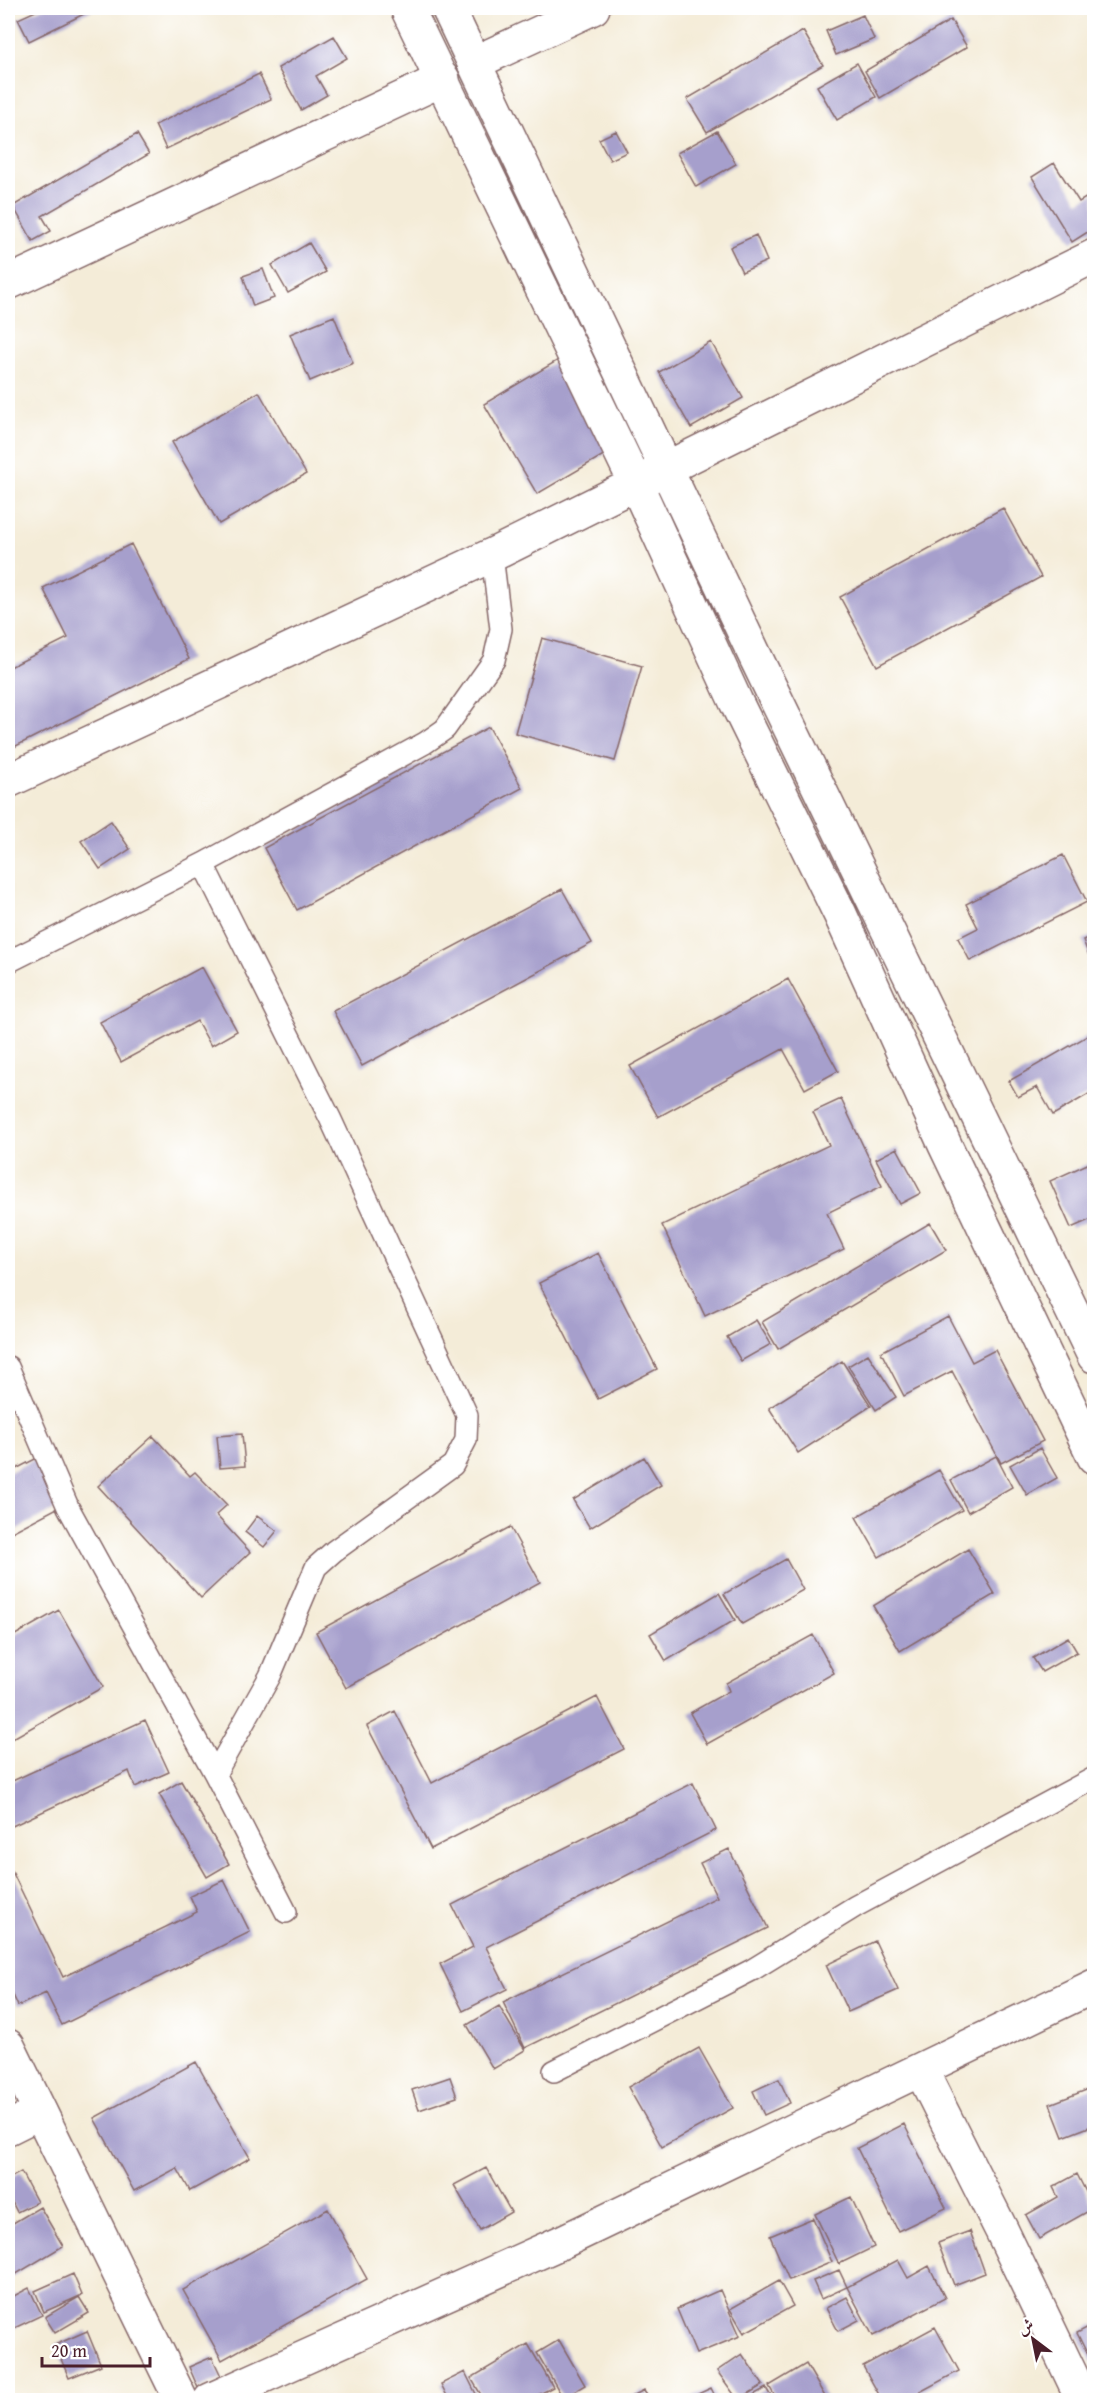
<svg xmlns="http://www.w3.org/2000/svg" width="1102" height="2408" viewBox="0 0 1102 2408" font-family="'Gentium Book Plus',Amiri,serif">
<style>
.building{fill:#a69fcc}
.lines{fill:none;stroke-linecap:round;stroke-linejoin:round}
.service-casing{stroke:#866768;stroke-width:24}
.minor-casing{stroke:#866768;stroke-width:36}
.tertiary-casing{stroke:#866768;stroke-width:36}
.service{stroke:#fff;stroke-width:21}
.minor{stroke:#fff;stroke-width:33}
.tertiary{stroke:#fff;stroke-width:33}
</style>
<rect width="100%" height="100%" fill="#fff"/>
<filter id="ink" filterUnits="userSpaceOnUse"><feTurbulence type="fractalNoise" baseFrequency=".0167" numOctaves="2"/><feDisplacementMap in="SourceGraphic" scale="12" xChannelSelector="R" yChannelSelector="G"/><feConvolveMatrix kernelMatrix="1 2 1 2 8 2 1 2 1" color-interpolation-filters="sRGB"/></filter>
<filter id="wash" filterUnits="userSpaceOnUse"><feTurbulence type="fractalNoise" baseFrequency=".008" numOctaves="4" result="noise"/><feDisplacementMap in="SourceGraphic" scale="24" xChannelSelector="R" yChannelSelector="G"/><feGaussianBlur stdDeviation="1.35" result="paint"/><feColorMatrix in="noise" values="0 0 0 0 0 0 0 0 0 0 0 0 0 0 0 0 0 1.4 0 .05"/><feComposite in="paint" operator="in"/></filter>
<g filter="url(#wash)">
<rect width="100%" height="100%" fill="#f4ecd8"/>
<g id="blocks">
<!-- building -->
<path class="building" d="M42,8h54l-67,33 -11,-22z
M863,15l11,24 -38,16 -10,-24z
M951,20l16,27 -87,51 -15,-27z
M803,31l20,34 -116,67 -20,-33z
M334,36l13,22 -31,18 11,19 -26,15 -23,-42z
M857,63l19,34 -39,23 -20,-34z
M259,74l12,25 -105,50 -11,-24z
M616,131l11,21 -17,8 -11,-21z
M717,131l19,33 -40,23 -19,-34z
M137,134l12,20 -107,62 9,15 -18,10 -20,-35z
M1054,163l25,39 15,-9v35l-22,14 -40,-65z
M756,235l11,26 -25,11 -12,-25z
M309,243l17,29 -38,21 -16,-28z
M263,269l11,29 -21,8 -10,-30z
M334,316l19,47 -43,18 -20,-47z
M711,342l32,56 -52,30 -32,-56z
M565,356l54,90 -82,48 -53,-90z
M259,392l47,82 -87,50 -47,-82z
M1003,508l38,69 -164,89 -37,-69z
M131,544l58,115 -181,91v-82l60,-30 -25,-50z
M542,638l100,28 -27,95 -100,-28z
M489,727l33,61 -225,122 -33,-62z
M111,821l19,28 -30,20 -19,-28z
M1063,855l24,47 -117,59 -12,-23 20,-10 -12,-24z
M562,889l30,54 -230,123 -29,-55z
M1094,935v34l-11,-29z
M202,967l35,64 -26,15 -14,-25 -76,41 -21,-40z
M788,979l50,92 -33,18 -22,-40 -125,68 -28,-51z
M1094,1032v59l-41,24 -16,-28 -19,10 -9,-16z
M841,1099l41,87 -55,27 17,36 -139,67 -43,-91 167,-80 -16,-33z
M897,1148l24,45 -21,11 -24,-45z
M1094,1161v57l-23,10 -21,-47z
M930,1223l16,27 -168,99 -16,-27z
M598,1253l59,116 -59,30 -59,-116z
M948,1316l24,46 23,-12 48,91 -42,22 -49,-92 -48,25 -23,-44z
M756,1320l15,24 -30,17 -14,-24z
M868,1354l28,43 -20,13 -28,-44z
M842,1361l29,45 -73,47 -29,-45z
M242,1434l3,32 -25,2 -3,-32z
M153,1436l37,40 5,-4 32,33 -11,10 34,37 -49,46 -103,-112z
M1040,1448l17,30 -30,17 -17,-30z
M996,1456l16,31 -44,25 -17,-32z
M39,1457l24,48 -55,29v-61z
M644,1457l17,28 -71,43 -17,-28z
M939,1470l23,40 -83,47 -23,-40z
M257,1516l20,15 -13,16 -19,-15z
M510,1527l30,55 -194,106 -30,-56z
M968,1549l27,45 -95,57 -27,-45z
M786,1559l17,31 -61,34 -18,-30z
M719,1593l16,27 -69,41 -16,-27z
M59,1610l44,77 -95,54v-102z
M813,1635l21,38 -127,71 -17,-31 39,-22 -3,-8z
M1068,1637l9,15 -35,20 -9,-14z
M597,1697l27,52 -193,100 -64,-123 28,-15 37,72z
M145,1720l24,52 -34,15 -6,-16 -121,57v-45z
M181,1781l48,83 -22,13 -48,-83z
M693,1783l23,47 -230,117 21,42 -44,22 -23,-47 33,-17 -21,-42z
M729,1849l39,79 -243,120 -22,-46 214,-105 -17,-34z
M8,1863l55,114 134,-65 -7,-16 34,-16 26,52 -188,93 -16,-32 -28,13 -10,-22z
M875,1941l23,49 -50,22 -22,-47z
M499,2006l26,44 -32,19 -26,-44z
M699,2048l34,60 -71,39 -34,-60z
M196,2062l54,96 -60,33 -13,-23 -43,23 -40,-73z
M450,2077l7,20 -38,13 -7,-20z
M779,2079l11,24 -26,12 -11,-24z
M1094,2087v38l-31,12 -13,-33z
M904,2124l42,84 -48,23 -41,-83z
M486,2168l25,44 -31,18 -26,-45z
M21,2172l16,30 -20,10 -9,-18v-15z
M1077,2174l17,34 -55,31 -13,-24 32,-18 -5,-10z
M851,2197l23,50 -35,17 -24,-50z
M40,2207l23,39 -55,33v-53z
M328,2209l39,70 -145,81 -39,-70z
M813,2218l19,44 -43,18 -19,-44z
M970,2231l15,42 -31,12 -16,-42z
M898,2260l10,18 21,-12 16,32 -72,38 -26,-49z
M839,2270l8,17 -26,12 -8,-18z
M73,2274l9,21 -38,17 -9,-21z
M779,2281l14,25 -49,27 -14,-24z
M29,2288l13,27 -34,16v-32z
M720,2290l20,46 -44,18 -19,-45z
M79,2297l10,16 -34,20 -10,-16z
M847,2297l12,23 -21,11 -12,-23z
M1094,2324v43l-17,-34z
M935,2327l24,44 -54,29h-23l-19,-34z
M87,2331l14,34 -32,13 -14,-33z
M559,2340l26,45 -22,13 -26,-45z
M528,2344l25,43 -24,13h-45l-13,-22z
M742,2354l21,31 -25,15 -21,-29z
M212,2357l10,21 -24,10 -9,-21z
M806,2364l21,36h-50l-8,-14z
M465,2372l14,28h-30l-8,-16z
M711,2388l6,12h-32z
M766,2388l7,12h-29z
M644,2390l7,10h-26z"/>
</g>
</g>
<g filter="url(#ink)">
<use href="#blocks" fill-opacity="0" stroke="#866768" stroke-width="1.5"/>
<g class="lines">
<!-- service casing -->
<g class="service-casing">
<path id="service" d="M203,864l127,254 137,297 -1,25 -13,25 -119,86 -18,16 -46,109 -55,98
M8,962l195,-98 222,-121 20,-14 49,-69 7,-31 -9,-74
M8,1367l60,140 147,267 71,138
M554,2071l198,-101 104,-64 238,-128"/>
</g>
<!-- minor casing -->
<g class="minor-casing">
<path id="minor" d="M474,63l119,-55
M8,283l435,-204
M8,781l484,-226 602,-299
M8,2046l173,354
M921,2070l81,161 81,169
M8,2128l32,-16
M210,2400l352,-158 532,-256"/>
</g>
<!-- tertiary casing -->
<g class="tertiary-casing">
<path id="tertiary" d="M407,8l229,476 100,218 104,212 105,231 149,312
M448,8l310,654 336,694"/>
</g>
<!-- service -->
<use href="#service" class="service"/>
<!-- minor -->
<use href="#minor" class="minor"/>
<!-- tertiary -->
<use href="#tertiary" class="tertiary"/>
</g>
</g>
<!-- margin -->
<rect width="1102" height="2408" fill="none" stroke="#fff" stroke-width="30"/>
<!-- north arrow -->
<g transform="translate(1033 2339) rotate(328)" stroke="#ffffff" stroke-width="4.5" paint-order="stroke">
<path d="M0-4.5L10 22L0 15L-10 22Z" fill="#4a1f2b"/>
<text y="-9" font-size="16" font-weight="bold" text-anchor="middle" fill="#4a1f2b">ش</text>
</g>
<!-- scale -->
<path d="M42 2357v9h108v-9" fill="none" stroke="#4a1f2b" stroke-width="3"/>
<text x="51" y="2357" font-size="18" fill="#4a1f2b" stroke="#ffffff" stroke-width="4.5" paint-order="stroke">20 m</text>
</svg>
